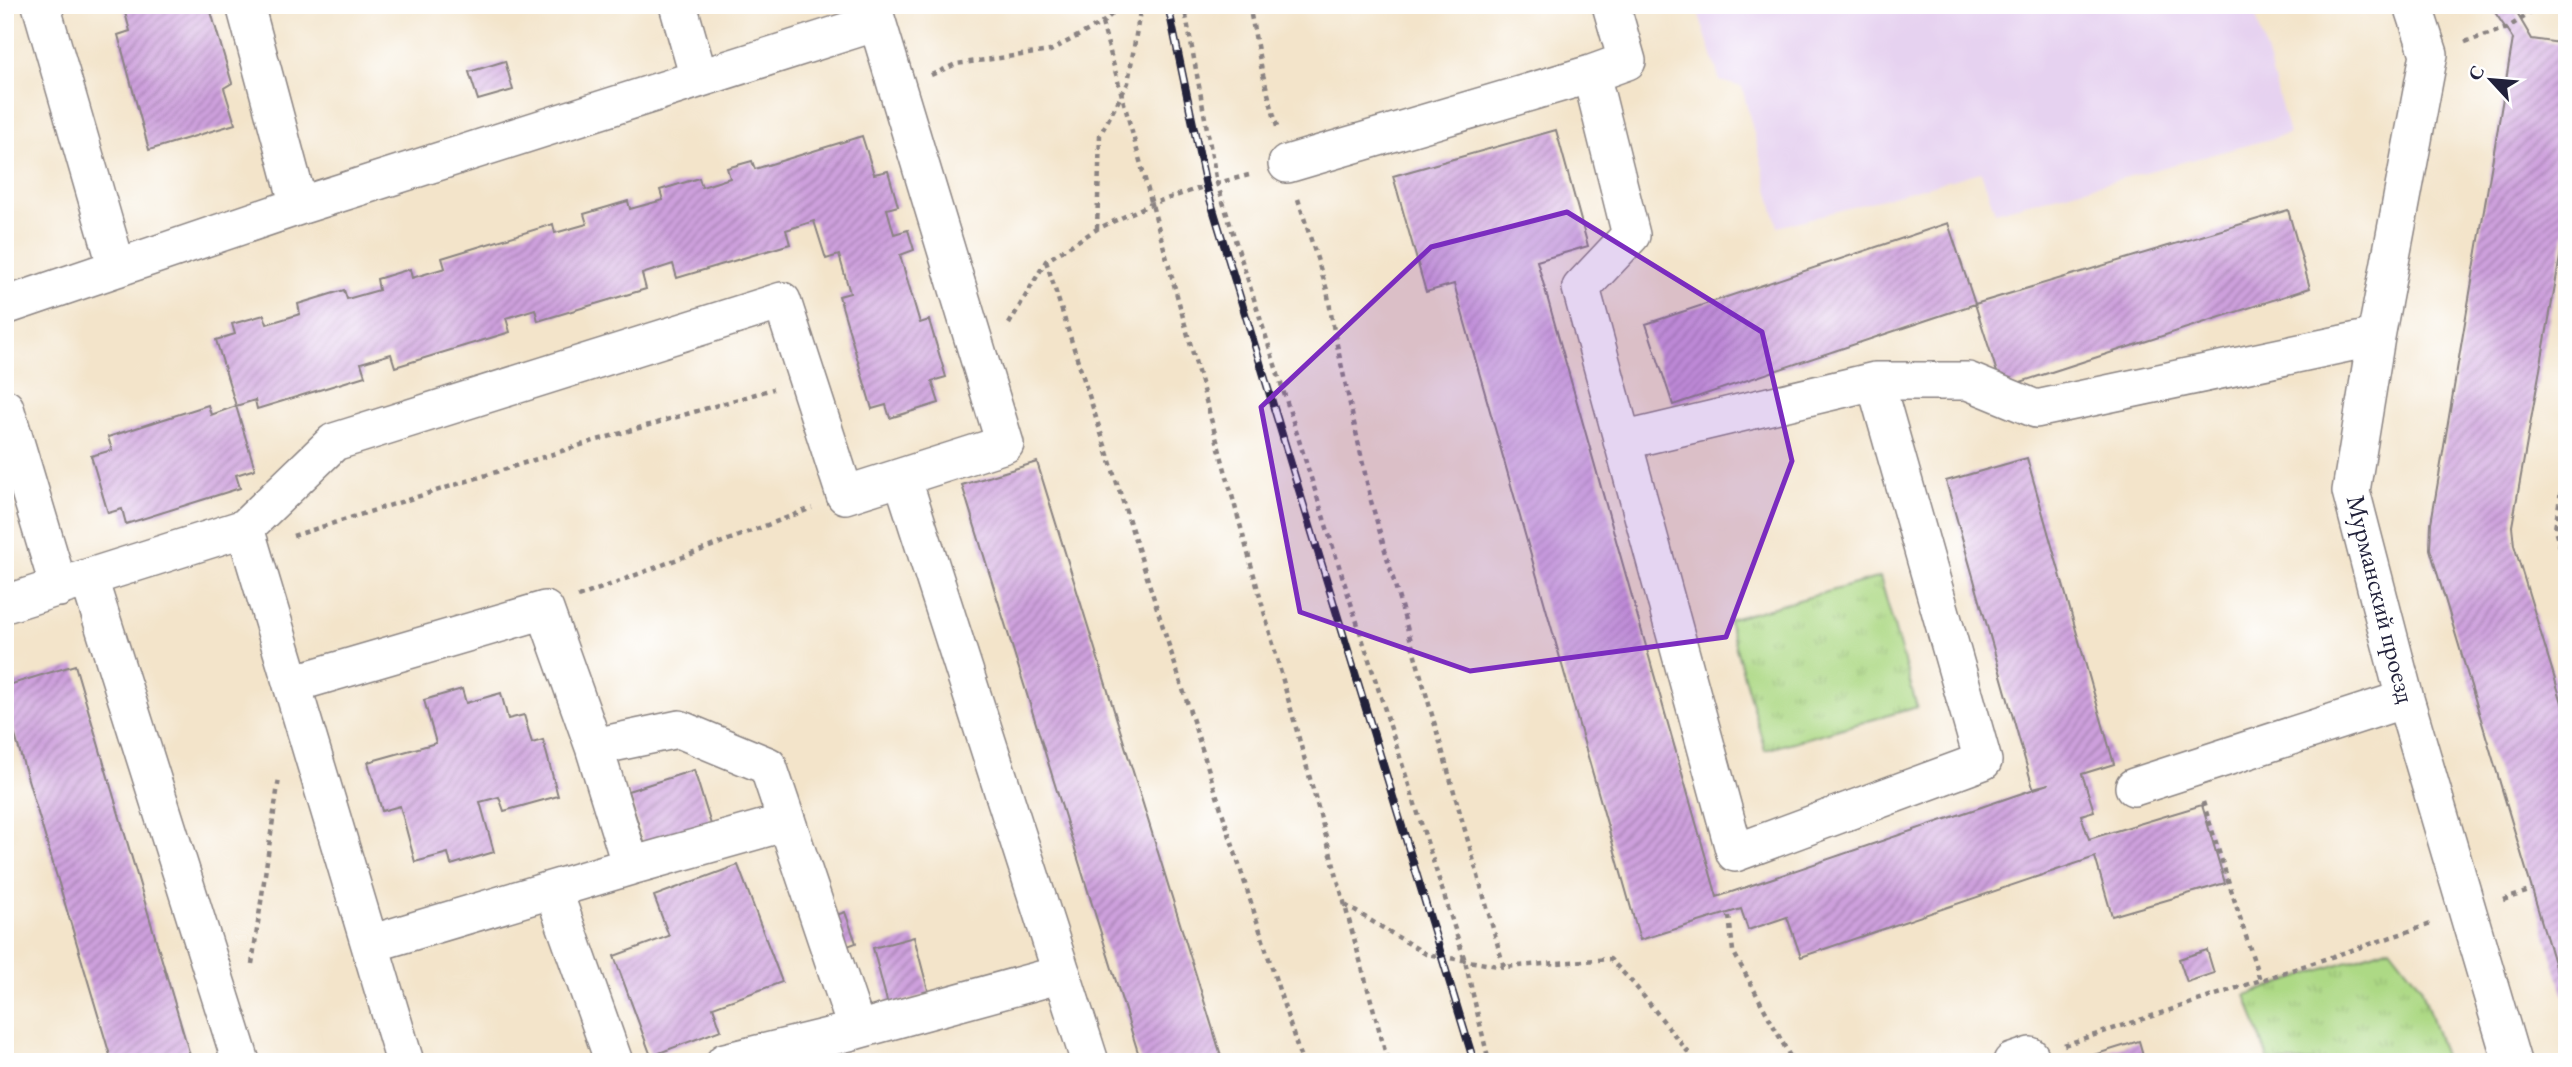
<svg xmlns="http://www.w3.org/2000/svg" width="2572" height="1067" viewBox="0 0 2572 1067" font-family="'EB Garamond',serif">
<style>
.built{fill:#e6d2f0}
.park{fill:url(#park-tufts);stroke:#687e60;stroke-width:2}
.building{fill:url(#building-hatch)}
.lines{fill:none;stroke-linecap:round;stroke-linejoin:round}
.minor-casing{stroke:#8a8382;stroke-width:40}
.path{stroke:#8a8382;stroke-width:4.5;stroke-dasharray:5 5;stroke-linecap:butt}
.minor{stroke:#fff;stroke-width:37}
.rail-casing{stroke:#22223b;stroke-width:8}
.rail{stroke:#fff;stroke-width:5;stroke-dasharray:16;stroke-linecap:butt}
.marked{fill:#7b2cbf;fill-opacity:0.2;stroke:#7b2cbf;stroke-width:5;stroke-linejoin:round}
.labels{text-anchor:middle;dominant-baseline:central;stroke-width:5;stroke-linejoin:round;paint-order:stroke}
.street-label{font-size:26px;fill:#22223b;stroke:#fff}
</style>
<defs>
<pattern id="park-tufts" width="24" height="20" patternUnits="userSpaceOnUse" patternTransform="scale(1.75)"><rect width="24" height="20" fill="#add985"/><path d="M3 7l-1-3M5 7V3M7 7l1-3M15 17l-1-3M17 17v-4M19 17l1-3" fill="none" stroke="#95ba74"/></pattern>
<pattern id="building-hatch" width="6" height="6" patternUnits="userSpaceOnUse" patternTransform="scale(1.75)"><rect width="6" height="6" fill="#cea0dd"/><path d="M-1 1l2-2M0 6l6-6M5 7l2-2" fill="none" stroke="#a782b4"/></pattern>
</defs>
<rect width="100%" height="100%" fill="#fff"/>
<filter id="ink" filterUnits="userSpaceOnUse"><feTurbulence type="fractalNoise" baseFrequency=".0143" numOctaves="2"/><feDisplacementMap in="SourceGraphic" scale="14" xChannelSelector="R" yChannelSelector="G"/><feConvolveMatrix kernelMatrix="1 2 1 2 8 2 1 2 1" color-interpolation-filters="sRGB"/></filter>
<filter id="wash" filterUnits="userSpaceOnUse"><feTurbulence type="fractalNoise" baseFrequency=".00686" numOctaves="4" result="noise"/><feDisplacementMap in="SourceGraphic" scale="28" xChannelSelector="R" yChannelSelector="G"/><feGaussianBlur stdDeviation="1.57" result="paint"/><feColorMatrix in="noise" values="0 0 0 0 0 0 0 0 0 0 0 0 0 0 0 0 0 1.4 0 .05"/><feComposite in="paint" operator="in"/></filter>
<g filter="url(#wash)">
<rect width="100%" height="100%" fill="#f3e4ca"/>
<!-- built -->
<path class="built" d="M1696,5h557l36,129 -294,78 -14,-40 -203,55 -36,-140 -22,-6z"/>
<!-- park -->
<path class="park" d="M1880,577l37,130 -152,43 -37,-130z
M2390,947l31,40 25,75h-177l-23,-67z"/>
<g id="blocks">
<!-- building -->
<path class="building" d="M123,5h86l23,78 -8,5 11,36 -86,26 -31,-115 12,-4z
M2490,5h22l20,34 35,5v174l-55,308 2,19 53,174 -1,284 -136,-454 1,-26 82,-484z
M505,61l8,29 -35,10 -9,-28z
M1556,130l32,116 -51,15 180,636 332,-113 -16,4 -87,-307 81,-23 87,306 -32,10 12,37 -13,4 8,24 113,-34 23,78 -113,33 -17,-59 -294,100 -14,-40 -39,13 -7,-21 -101,31 -186,-656 -28,8 -33,-116z
M862,136l12,38 14,-3 10,35 -11,3 7,25 14,-4 6,20 -14,5 20,68 9,-3 17,57 -14,4 7,22 -49,15 -4,-13 -14,4 -33,-113 11,-3 -11,-38 -13,4 -12,-38 -28,9 4,14 -113,34 -4,-14 -31,10 4,15 -108,32 -3,-12 -29,9 4,14 -115,35 -4,-13 -30,9 4,13 -108,33 -2,-9 -19,6 -20,-66 19,-6 -3,-10 32,-9 3,9 33,-10 -2,-10 46,-14 3,9 32,-9 -2,-11 33,-10 2,9 33,-10 -3,-10 111,-34 2,9 32,-9 -3,-10 44,-13 2,8 33,-9 -3,-10 39,-12 3,9 28,-9 -3,-10 25,-7 3,8z
M2288,210l22,78 -308,100 -27,-84z
M1948,223l27,81 -302,101 -27,-81z
M208,405l3,10 25,-9 19,63 -19,6 4,13 -114,36 -4,-15 -14,4 -17,-57 21,-6 -4,-13z
M1037,462l186,600h-82l-179,-577z
M75,665l117,397h-80l-107,-360v-16z
M462,689l4,14 35,-10 7,26 16,-4 8,28 11,-3 15,56 -54,15 -5,-14 -19,5 14,50 -43,13 -3,-12 -33,9 -15,-56 -18,5 -14,-49 68,-19 -12,-43z
M694,770l20,64 -66,21 -20,-64z
M738,865l44,117 -69,25 8,23 -70,26 -37,-100 55,-20 -15,-40z
M845,912l11,31 -19,7 -12,-31z
M914,937l15,57 -41,11 -15,-57z
M2207,950l7,23 -27,9 -8,-23z
M2139,1041l6,21h-70l-1,-1z"/>
</g>
</g>
<g filter="url(#ink)">
<use href="#blocks" fill-opacity="0" stroke="#8a8382" stroke-width="2"/>
<g class="lines">
<!-- minor casing -->
<g class="minor-casing">
<path id="minor" d="M41,5l76,263
M245,5l54,201
M678,5l21,73
M2413,5l16,49 -53,283 -25,154 54,208 107,363
M1591,74l40,161 -50,53 154,565 248,-92 -108,-380 -253,60
M1287,164l304,-90 36,-13 -16,-56
M5,306l294,-100 578,-184
M1875,381h93l68,28 340,-72
M5,408l54,180
M902,477l188,585
M245,528l160,534
M89,579l152,483
M5,604l240,-76 89,-86 448,-141 63,194 160,-51 -133,-439
M292,684l253,-74 49,137 37,119 -261,78
M594,747l85,-18 89,37 89,264
M2134,787l271,-88
M631,866l156,-44
M553,890l61,172
M725,1062l132,-32 205,-56
M2012,1062l18,-6 2,6"/>
</g>
<!-- path -->
<path class="path" d="M1184,5l33,178 248,778 24,101
M1249,5l13,66 15,56
M1102,23l286,1039
M2465,42l42,-14 36,-23
M931,75l25,-11 94,-13 52,-28 20,-18
M1298,199l29,91 7,41 37,170 133,466 106,-8 23,24 63,79
M1097,229l3,-94 28,-52 13,-78
M1046,261l256,801
M1009,324l37,-63 51,-32 54,-25 55,-18 47,-12
M2567,453l-12,76 12,43
M293,536l301,-95 179,-52
M578,597l234,-89
M2203,802l57,178
M2503,900l29,-10
M1345,905l81,49 78,13
M1729,916l4,35 60,111
M252,964l27,-186
M2064,1045l367,-121"/>
<!-- minor -->
<use href="#minor" class="minor"/>
<!-- rail casing -->
<g class="rail-casing">
<path id="rail" d="M1168,5l38,181 268,876"/>
</g>
<!-- rail -->
<use href="#rail" class="rail"/>
</g>
</g>
<!-- marked area -->
<path class="marked" d="M1567,212l195,120 30,129 -66,176 -256,34 -170,-59 -39,-205 170,-160z"/>
<g class="labels">
<!-- street labels -->
<g class="street-label">
<text transform="translate(2381 599) rotate(76)">Мурманский проезд</text>
</g>
</g>
<!-- margin -->
<rect width="2572" height="1067" fill="none" stroke="#fff" stroke-width="28"/>
<!-- north arrow -->
<g transform="translate(2491 80) rotate(296)" stroke="#ffffff" stroke-width="5" paint-order="stroke">
<path d="M0-5L12 26L0 18L-12 26Z" fill="#22223b"/>
<text y="-10" font-size="19" font-weight="bold" text-anchor="middle" fill="#22223b">С</text>
</g>
</svg>
